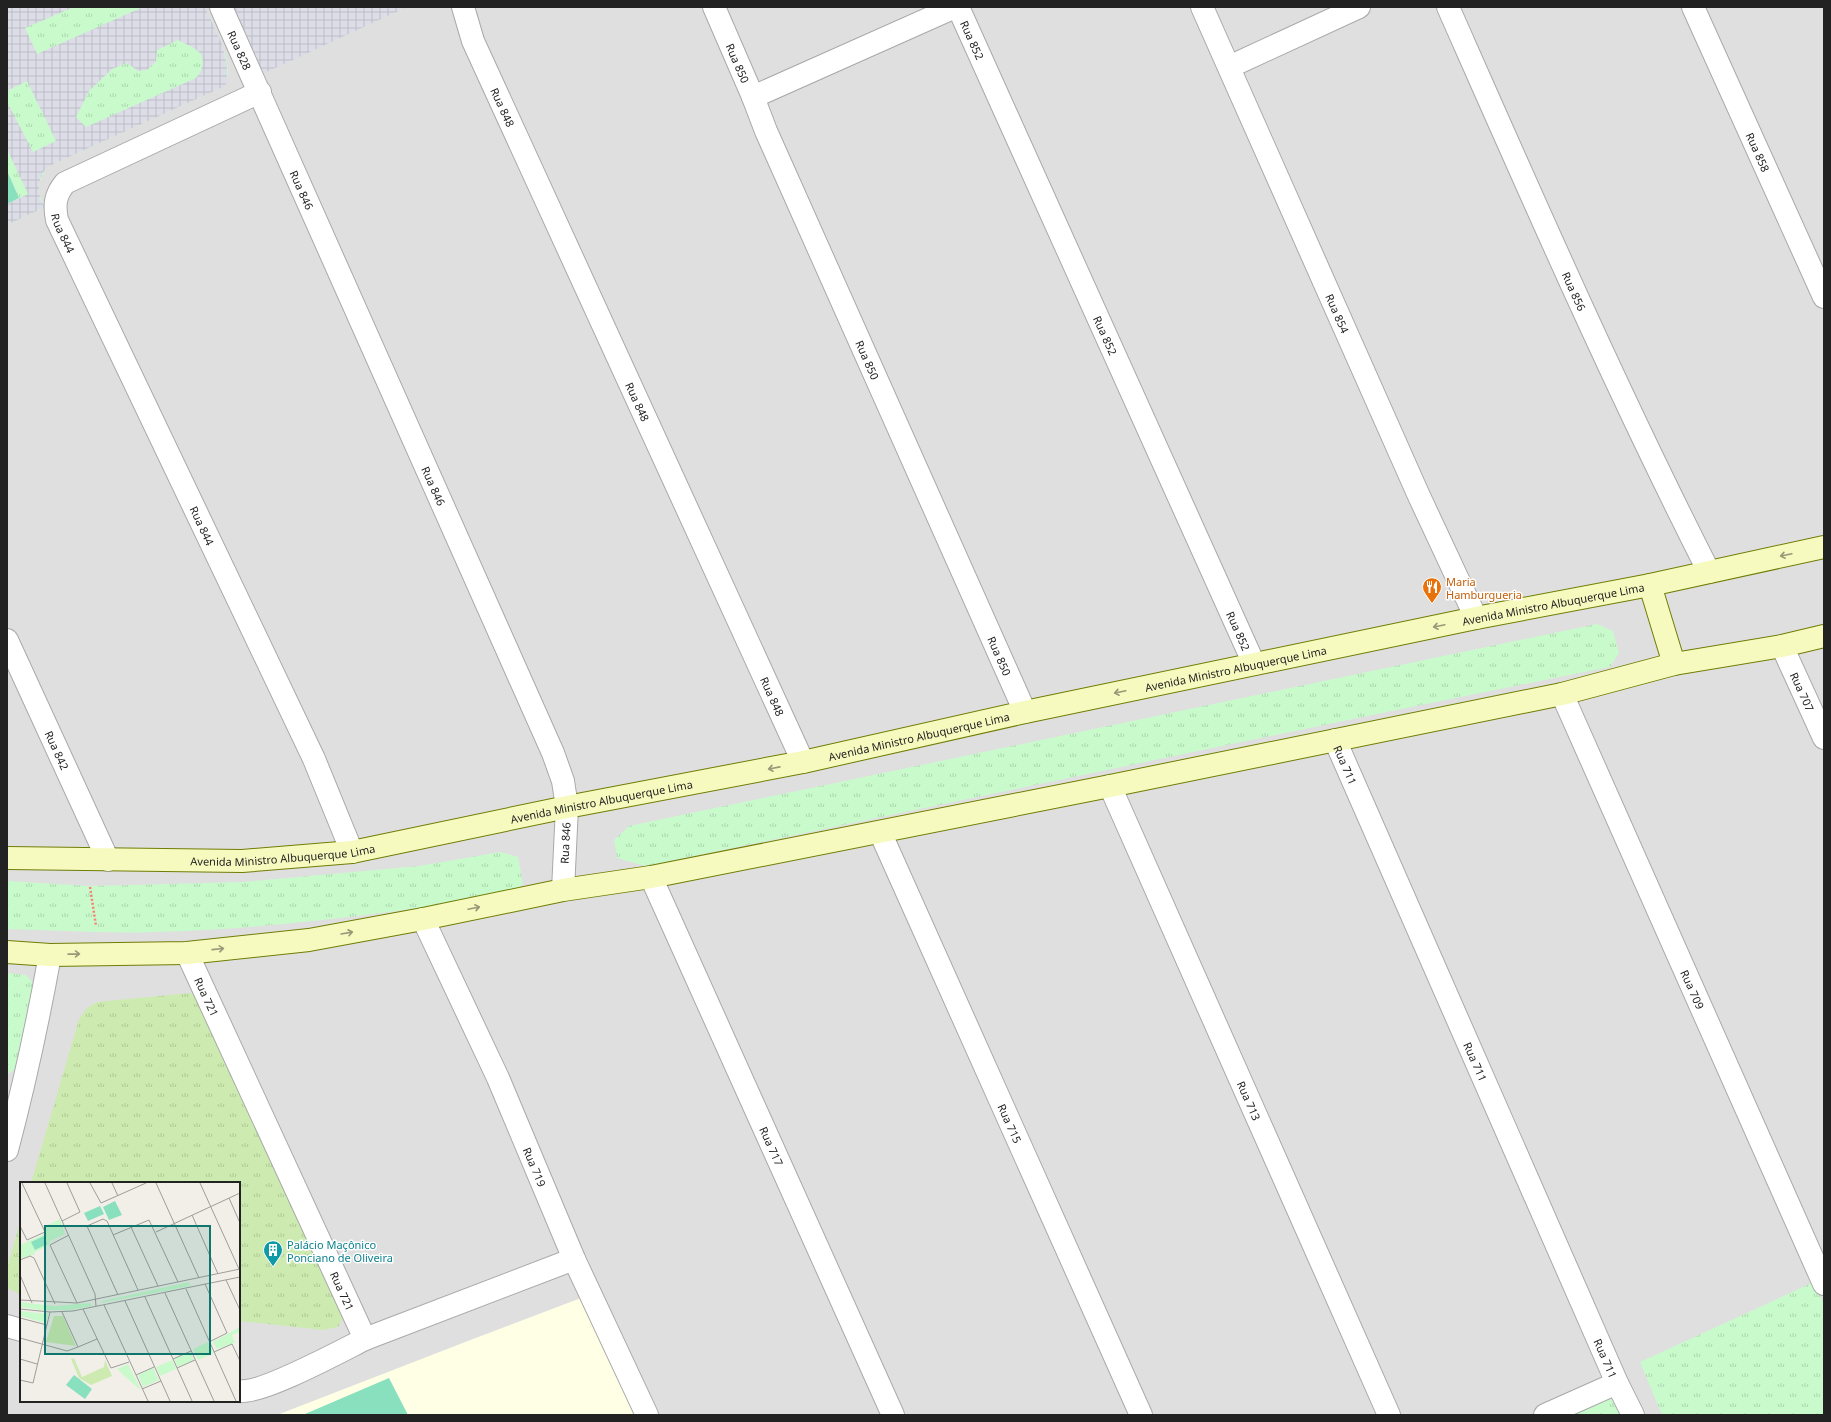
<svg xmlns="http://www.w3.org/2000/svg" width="1831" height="1422" viewBox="0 0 1831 1422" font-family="'Noto Sans',sans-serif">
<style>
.residential{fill:#e0dfdf;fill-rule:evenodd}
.education{fill:#ffffe5}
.grass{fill:url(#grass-tufts)}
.park{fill:url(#park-tufts)}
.pitch{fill:#88e0be}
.plaza{fill:url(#plaza-grid);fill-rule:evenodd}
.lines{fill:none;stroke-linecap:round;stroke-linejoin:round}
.street-casing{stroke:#a9a9a9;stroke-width:24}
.secondary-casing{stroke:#707d05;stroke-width:24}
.path{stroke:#fa8072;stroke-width:2.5;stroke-dasharray:2 2;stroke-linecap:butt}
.street{stroke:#fff;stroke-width:22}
.secondary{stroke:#f7fabf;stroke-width:22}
.oneway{stroke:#979978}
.labels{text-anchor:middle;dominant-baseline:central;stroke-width:3;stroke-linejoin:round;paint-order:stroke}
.street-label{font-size:11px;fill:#222;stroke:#fff}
.food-label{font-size:11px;fill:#c56008;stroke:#fff;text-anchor:start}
.culture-label{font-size:11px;fill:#0d838f;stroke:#fff;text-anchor:start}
.inset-road{fill:none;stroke:#9f9d99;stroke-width:1}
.view{fill:#0f766e;fill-opacity:0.15;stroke:#0f766e;stroke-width:2}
.inset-edge{fill:none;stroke:#222;stroke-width:2}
</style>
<defs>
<pattern id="grass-tufts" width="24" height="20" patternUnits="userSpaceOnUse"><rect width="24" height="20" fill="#cdebb0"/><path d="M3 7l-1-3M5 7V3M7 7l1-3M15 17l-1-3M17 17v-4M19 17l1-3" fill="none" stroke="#b0c997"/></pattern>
<pattern id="park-tufts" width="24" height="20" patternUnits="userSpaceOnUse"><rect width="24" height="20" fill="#c8facc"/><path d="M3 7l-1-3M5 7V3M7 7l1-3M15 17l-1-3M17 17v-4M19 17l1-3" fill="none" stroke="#acd6af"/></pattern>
<pattern id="plaza-grid" width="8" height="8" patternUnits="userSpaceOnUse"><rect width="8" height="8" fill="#dddde8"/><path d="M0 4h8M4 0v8" fill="none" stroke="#bdbdc7"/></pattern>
</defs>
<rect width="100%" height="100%" fill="#f2efe9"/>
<!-- residential -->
<path class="residential" d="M7,7h1817v1408h-1817zM21,1183h218v218h-218z"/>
<!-- education -->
<path class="education" d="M581,1298l53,117h-357l196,-76z"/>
<!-- grass -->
<path class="grass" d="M190,993l15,6 139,317 -6,11 -15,3 -84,-9v-138h-208l48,-164 8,-11 10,-6z
M21,1219v76l-14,-7v-20z"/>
<!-- park -->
<path class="park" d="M7,7h198c8,19 34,62 18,80l-174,79c-11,13 -13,26 -4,41l-38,18v-21l12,-6 -12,-27z
M1597,624l16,7 6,22 -9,14c-322,64 -643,133 -965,199l-28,-8 -3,-18 15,-14z
M500,852l18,5 5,27 -15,11c-118,18 -236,34 -355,37 -49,2 -98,-2 -146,-3v-48l83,5 153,-4 176,-16z
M7,973l19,2 12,13 -16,78 -15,8z
M1814,1282l10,23v110h-162l-22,-53z
M1610,1390l12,25h-66z"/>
<!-- pitch -->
<path class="pitch" d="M7,171l12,27 -12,6z
M389,1378l19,37h-103v-1z"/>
<!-- plaza -->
<path class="plaza" d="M7,7h67l-49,21 12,26 106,-47h62l17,37 5,21v18l-4,4 -174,79 -8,9 -2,11 1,13 5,8 -38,18v-21l21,-10 -21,-45v-47l26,50 23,-11 -29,-60 -20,10zM178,40l16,8 7,6 2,8 -2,9 -5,7 -110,49 -10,-10 13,-26 23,-22 15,-6 11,8 9,-1 9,-9 1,-11z
M234,7h173l-149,69 -9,-36z"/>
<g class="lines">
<!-- street casing -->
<g class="street-casing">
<g id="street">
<path id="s1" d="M221,7l332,746 10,28 4,26 -4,83"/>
<path id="s2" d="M463,7l10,34 330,721"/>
<path id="s3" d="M714,7l39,90 13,34 259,581"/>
<path id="s4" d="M958,7l296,657"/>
<path id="s5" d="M1202,7l217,489 57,122"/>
<path id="s6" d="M1448,7c84,190 167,380 261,565"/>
<path id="s7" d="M1693,7l131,290"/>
<path d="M1229,67l130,-60"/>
<path id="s8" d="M260,92l-195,91c-10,12 -11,22 -8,37l257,539 38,93"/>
<path d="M753,97l202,-90"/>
<path id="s9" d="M7,640l101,220"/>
<path id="s10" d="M1782,646l42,92"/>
<path id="s11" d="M1562,694l262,590"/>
<path id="s12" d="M1335,740l282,643 16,32"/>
<path id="s13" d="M1110,786l279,629"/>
<path id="s14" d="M880,832l261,583"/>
<path id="s15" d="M651,877l242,538"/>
<path id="s16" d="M423,919l75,159 76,181 73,156"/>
<path id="s17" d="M187,953l178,386 209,-80"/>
<path d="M7,1150c17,-64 31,-129 43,-195"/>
<path d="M7,1326l14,4"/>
<path d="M239,1391c21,4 102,-40 126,-52"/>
<path d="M1545,1415l72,-32"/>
</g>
</g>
<!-- secondary casing -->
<g class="secondary-casing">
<g id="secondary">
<path d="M1650,585l24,79"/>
<path id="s18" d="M7,858l235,3 110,-9 215,-45 236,-45 222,-50 451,-94 174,-33 174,-38"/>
<path d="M7,952l43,3 137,-2 122,-13 114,-21 140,-29 88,-13 459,-91 452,-92 112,-30 108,-18 42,-10"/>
</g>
</g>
<!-- path -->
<path class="path" d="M90,887l6,39"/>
<!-- street -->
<use href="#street" class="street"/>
<!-- secondary -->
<use href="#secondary" class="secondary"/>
</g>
<!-- one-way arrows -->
<defs><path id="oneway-shaft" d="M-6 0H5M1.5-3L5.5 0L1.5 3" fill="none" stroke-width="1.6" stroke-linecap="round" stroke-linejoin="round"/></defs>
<g class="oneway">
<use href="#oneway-shaft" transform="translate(1786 555) rotate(168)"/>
<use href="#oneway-shaft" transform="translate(1439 626) rotate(168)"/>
<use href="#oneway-shaft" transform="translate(1120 692) rotate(168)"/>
<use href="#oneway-shaft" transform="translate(774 768) rotate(169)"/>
<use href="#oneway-shaft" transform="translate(474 908) rotate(-12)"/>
<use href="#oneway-shaft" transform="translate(347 933) rotate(-10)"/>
<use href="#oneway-shaft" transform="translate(218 949) rotate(-6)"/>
<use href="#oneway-shaft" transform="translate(74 954) rotate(-1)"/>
</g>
<!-- icons -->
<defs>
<g id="restaurant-pin" transform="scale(1)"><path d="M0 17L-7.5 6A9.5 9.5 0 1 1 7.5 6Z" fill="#e8710a" stroke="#fff"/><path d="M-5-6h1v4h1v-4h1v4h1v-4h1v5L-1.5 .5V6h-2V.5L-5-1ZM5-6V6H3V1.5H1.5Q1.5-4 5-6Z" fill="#fff"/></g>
<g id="building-pin" transform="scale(1)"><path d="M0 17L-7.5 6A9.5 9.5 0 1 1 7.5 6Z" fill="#0f9aa8" stroke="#fff"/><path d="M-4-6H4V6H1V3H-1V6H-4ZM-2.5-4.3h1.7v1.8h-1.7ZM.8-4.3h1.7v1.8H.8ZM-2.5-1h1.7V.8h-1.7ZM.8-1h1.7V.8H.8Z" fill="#fff"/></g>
</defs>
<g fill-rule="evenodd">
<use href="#restaurant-pin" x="1432" y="587"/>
<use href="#building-pin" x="273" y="1250"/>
</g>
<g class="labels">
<!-- street labels -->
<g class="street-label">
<text stroke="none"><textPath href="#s4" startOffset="36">Rua 852</textPath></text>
<text stroke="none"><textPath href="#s1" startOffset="47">Rua 828</textPath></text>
<text stroke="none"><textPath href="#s3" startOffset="61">Rua 850</textPath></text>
<text stroke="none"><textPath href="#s2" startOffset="108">Rua 848</textPath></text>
<text stroke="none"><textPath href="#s7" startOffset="159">Rua 858</textPath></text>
<text stroke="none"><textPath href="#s1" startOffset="200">Rua 846</textPath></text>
<text stroke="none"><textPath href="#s8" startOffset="269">Rua 844</textPath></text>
<text stroke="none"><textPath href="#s6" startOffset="311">Rua 856</textPath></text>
<text stroke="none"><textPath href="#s5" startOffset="335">Rua 854</textPath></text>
<text stroke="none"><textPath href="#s4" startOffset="360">Rua 852</textPath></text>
<text stroke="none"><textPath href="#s3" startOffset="385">Rua 850</textPath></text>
<text stroke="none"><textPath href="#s2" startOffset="432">Rua 848</textPath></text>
<text stroke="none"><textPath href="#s1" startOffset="524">Rua 846</textPath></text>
<text stroke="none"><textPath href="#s8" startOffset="593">Rua 844</textPath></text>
<text stroke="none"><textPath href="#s18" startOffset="1572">Avenida Ministro Albuquerque Lima</textPath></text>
<text stroke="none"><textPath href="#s4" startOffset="684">Rua 852</textPath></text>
<text stroke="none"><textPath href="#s3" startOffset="709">Rua 850</textPath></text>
<text stroke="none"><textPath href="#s18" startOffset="1248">Avenida Ministro Albuquerque Lima</textPath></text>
<text stroke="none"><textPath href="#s10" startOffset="50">Rua 707</textPath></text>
<text stroke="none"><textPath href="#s2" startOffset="756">Rua 848</textPath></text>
<text stroke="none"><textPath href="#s18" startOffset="924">Avenida Ministro Albuquerque Lima</textPath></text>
<text stroke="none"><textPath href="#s9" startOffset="121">Rua 842</textPath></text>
<text stroke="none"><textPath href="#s12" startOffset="27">Rua 711</textPath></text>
<text stroke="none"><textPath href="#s18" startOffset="600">Avenida Ministro Albuquerque Lima</textPath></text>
<text transform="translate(565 843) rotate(-87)">Rua 846</text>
<text stroke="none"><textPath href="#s18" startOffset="276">Avenida Ministro Albuquerque Lima</textPath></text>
<text stroke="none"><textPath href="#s11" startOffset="323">Rua 709</textPath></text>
<text stroke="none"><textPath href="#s17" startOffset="48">Rua 721</textPath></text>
<text stroke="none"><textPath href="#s12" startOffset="351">Rua 711</textPath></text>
<text stroke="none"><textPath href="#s13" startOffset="344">Rua 713</textPath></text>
<text stroke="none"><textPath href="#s14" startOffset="319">Rua 715</textPath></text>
<text stroke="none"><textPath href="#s15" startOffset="295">Rua 717</textPath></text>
<text stroke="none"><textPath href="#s16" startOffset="272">Rua 719</textPath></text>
<text stroke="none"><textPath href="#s17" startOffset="372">Rua 721</textPath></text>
<text stroke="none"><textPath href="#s12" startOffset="675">Rua 711</textPath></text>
</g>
<!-- food labels -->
<g class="food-label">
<text x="1446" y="581">Maria<tspan x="1446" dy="13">Hamburgueria</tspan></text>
</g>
<!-- culture labels -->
<g class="culture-label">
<text x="287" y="1244">Palácio Maçônico<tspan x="287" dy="13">Ponciano de Oliveira</tspan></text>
</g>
</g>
<!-- overview -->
<g transform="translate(20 1182)">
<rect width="220" height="220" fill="#f2efe9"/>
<path d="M34,134h9l13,30 -30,-4zM54,176l8,19 22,-10 1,-7 7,16 -21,9 -12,-7 -8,-19z" fill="#cdebb0"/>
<path d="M40,37l5,15 -15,7 -1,4 -14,7v2l-15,5v-14l25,-11 -1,-7zM169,100l1,4 -89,17 1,-2zM0,120l34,4 36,-3 2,3 -22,4h-30l-20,-3zM0,129l28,3 -2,9 -26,-7zM220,145v5l-8,3 3,8 5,-2 -23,8 -4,-7zM188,160l6,11 -16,7 -5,-11zM170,169l4,9 -16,7 -4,-8zM152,178l4,9 -16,7 -4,-9zM108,182l12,24 -1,1 -22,-20zM133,186l6,12 -16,7 -5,-12z" fill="#c8facc"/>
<path d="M95,19l7,14 -13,5 -6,-13zM80,24l4,8 -16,7 -4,-8zM24,54l3,8 -12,6 -4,-8zM54,193l18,14 -7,10 -19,-14z" fill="#88e0be"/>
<path class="inset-road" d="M25,1l50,111 1,12M70,1l11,20 45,-20M92,1l6,13M136,1l43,95M180,1l39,86M209,16l11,25M172,33l26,59M42,39l18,-9 -13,-29M0,44l7,14 18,-8 -23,-49M111,45l27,59M136,50l84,-39M49,53l-19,10 27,58M93,53l36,-15 29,62M0,78l10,-4 4,2 21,46M0,93l12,28M206,98l14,30M185,102l22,49 -18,9M166,107l50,112M145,111l49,108M98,113l-31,-69 16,-7 4,2 31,69M125,115l47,104M0,118l57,3 163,-34M105,119l45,100M84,123l44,96M0,127l30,3 23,-1 167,-34M63,127l28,59 18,-6M42,130l16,35 19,-8M0,136l27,7M0,156l47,13 11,-4M194,170l18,-8 8,17M0,177l17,5M153,177l18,-8M157,186l18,-8M116,193l18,-8M0,198l13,3 17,-71M122,207l19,-8"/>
<path class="view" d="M25,44h165v128h-165z"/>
<rect width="220" height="220" class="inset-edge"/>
</g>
<!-- border -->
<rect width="1831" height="1422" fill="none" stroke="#222222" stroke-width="16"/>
</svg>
